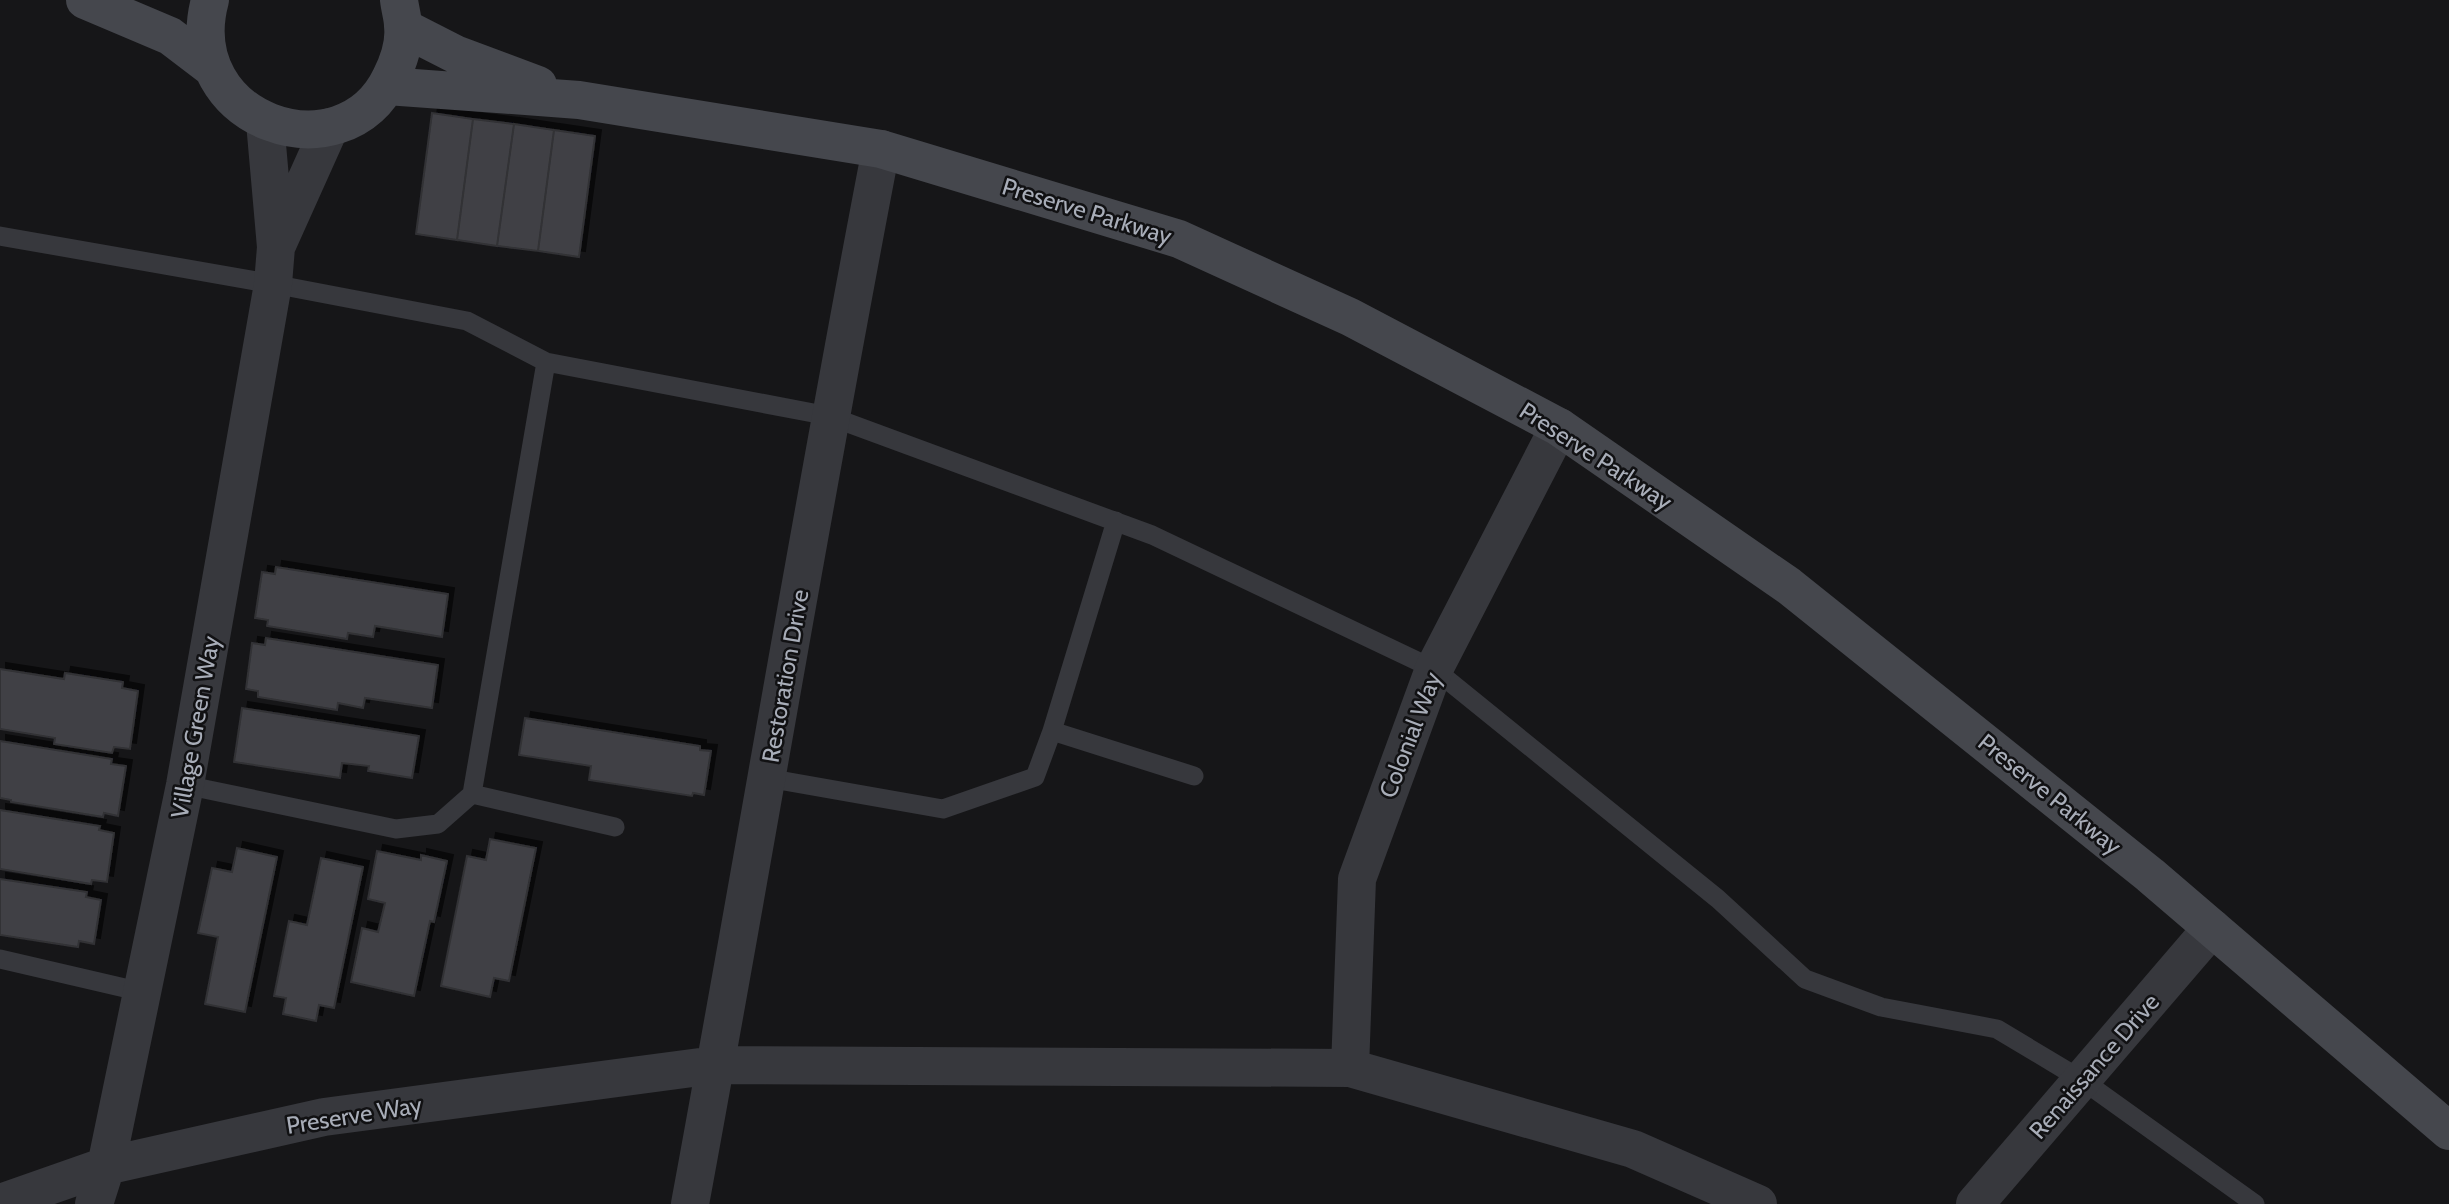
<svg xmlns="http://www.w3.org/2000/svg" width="2449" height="1204" viewBox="0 0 2449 1204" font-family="Cabin,sans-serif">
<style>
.building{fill:#404145;stroke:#303034;stroke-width:2;filter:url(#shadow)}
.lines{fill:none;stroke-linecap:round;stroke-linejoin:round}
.lane{stroke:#37383d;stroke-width:19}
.street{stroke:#37383d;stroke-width:38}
.secondary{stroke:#45474d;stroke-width:38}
.labels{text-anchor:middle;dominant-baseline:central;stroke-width:5;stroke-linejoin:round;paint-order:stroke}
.street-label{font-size:24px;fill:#a8adb8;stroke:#111113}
</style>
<defs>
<filter id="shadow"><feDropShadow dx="6" dy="-6" stdDeviation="0" flood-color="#0009"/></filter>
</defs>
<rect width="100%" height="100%" fill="#161618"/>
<!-- building -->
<path class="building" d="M432,113l41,6 -16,121 -41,-6z
M473,119l41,5 -17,122 -40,-6z
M514,124l40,6 -16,121 -41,-5z
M554,130l41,6 -16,121 -41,-6z
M276,567l172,27 -6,43 -67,-11 -2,11 -25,-4 -1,6 -80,-13 1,-6 -13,-2 7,-46 13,2z
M266,638l172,27 -6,43 -67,-10 -2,10 -25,-5 -1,7 -79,-13v-6l-12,-2 6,-46 13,2z
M0,669l64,10 1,-6 58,9 -1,6 16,3 -8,58 -16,-2 -2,6 -58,-9 1,-6 -55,-9z
M242,708l177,28 -7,42 -44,-7 1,-5 -27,-3 -2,15 -106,-16z
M525,718l175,28v4l11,1 -7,44 -11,-2 -1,3 -103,-16 2,-14 -72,-11z
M0,741l112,18 -1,5 15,2 -8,50 -14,-3 -1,4 -92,-15v-2l-11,-2z
M0,810l100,16 -1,4 15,3 -7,49 -15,-2 -1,4 -91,-15z
M490,839l46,9 -27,133 -15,-3 -4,19 -49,-11 26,-130 19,4z
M237,848l40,9 -32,155 -40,-8 13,-67 -20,-4 14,-65 20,4z
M377,851l44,9v-5l26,6 -13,61 -4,-1 -16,75 -63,-14 11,-54 16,4 7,-29 -17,-4z
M321,858l42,9 -29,141 -15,-3 -3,16 -33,-7 3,-16 -12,-2 15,-75 18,4z
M0,879l87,13 -1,5 15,3 -7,44 -15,-3 -1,6 -78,-12z"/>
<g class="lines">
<!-- lane -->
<path class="lane" d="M0,236l273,48 194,37 79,41 283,54 323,119 282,134 284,230 87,80 76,28 116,22 85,51 173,124
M1052,731l142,45
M767,778l176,31 92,-32 17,-46 64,-210
M185,785l211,44 42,-5 34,-30 74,-432
M472,794l143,33
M0,959l142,33"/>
<!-- street -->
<path class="street" d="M277,245l53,-118
M1350,1068l7,-189 77,-210 125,-242
M0,1203l106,-37 218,-49 391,-52 635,3 283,81 125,55
M94,1204l12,-38 79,-381 88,-501 3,-37 -11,-125
M690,1204c65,-352 123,-704 191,-1055
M1975,1204l237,-276"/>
<!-- secondary -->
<path class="secondary" d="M85,0l85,36 42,32
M210,0c-33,122 133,178 181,77 8,-16 14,-33 12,-51 0,-8 -3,-17 -4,-26
M404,28l51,26 83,31
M387,86l192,14 302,49 298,90 171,78 209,110 230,159 361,289 299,256"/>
</g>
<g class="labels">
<!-- street labels -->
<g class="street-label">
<text transform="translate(1087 211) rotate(17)">Preserve Parkway</text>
<text transform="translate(1596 456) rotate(33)">Preserve Parkway</text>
<text transform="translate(785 676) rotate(-80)">Restoration Drive</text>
<text transform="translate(195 727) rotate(-80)">Village Green Way</text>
<text transform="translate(1410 735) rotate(-69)">Colonial Way</text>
<text transform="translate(2050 794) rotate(39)">Preserve Parkway</text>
<text transform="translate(2094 1066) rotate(-49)">Renaissance Drive</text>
<text transform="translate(354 1115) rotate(-9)">Preserve Way</text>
</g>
</g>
</svg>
